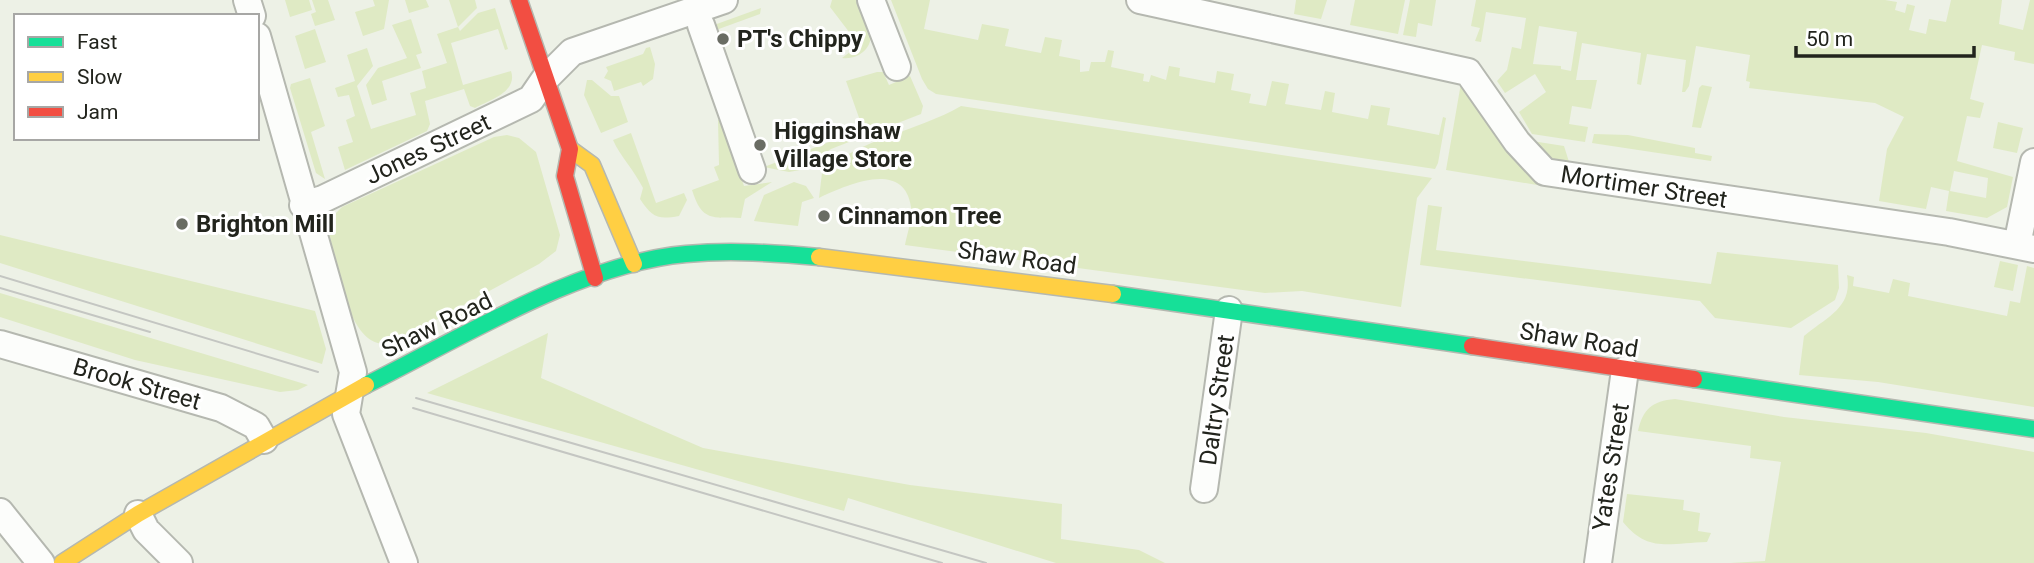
<svg xmlns="http://www.w3.org/2000/svg" width="2034" height="563" viewBox="0 0 2034 563" font-family="Roboto,sans-serif">
<style>
.green{fill:#dfeac4;fill-rule:evenodd}
.lines{fill:none;stroke-linecap:round;stroke-linejoin:round}
.street-casing{stroke:#b5b8b0;stroke-width:30}
.fast-casing{stroke:#b5b8b0;stroke-width:19}
.slow-casing{stroke:#b5b8b0;stroke-width:19}
.jam-casing{stroke:#b5b8b0;stroke-width:19}
.street{stroke:#fcfdfb;stroke-width:26}
.fast{stroke:#16e098;stroke-width:16}
.slow{stroke:#ffcf43;stroke-width:16}
.jam{stroke:#f24e42;stroke-width:16}
.tram{stroke:#c4c6c2;stroke-width:2}
.poi-dot{fill:#696c63;stroke:#fff;stroke-width:2.5}
.labels{text-anchor:middle;dominant-baseline:central;stroke-width:6;stroke-linejoin:round;paint-order:stroke}
.poi-label{font-size:24px;font-weight:bold;fill:#22241d;stroke:#fff;text-anchor:start}
.street-label{font-size:24px;fill:#22241d;stroke:#fff}
</style>
<rect width="100%" height="100%" fill="#edf1e6"/>
<!-- green -->
<path class="green" d="M285,0h24l3,10 -22,7z
M312,0h16l7,20 -20,6 -4,-12 5,-2z
M373,0h16l-5,29 -21,7 -8,-24 20,-6z
M405,0h21l3,7 -20,6z
M449,0h26l2,8 -19,19 2,4 18,-18 17,-5 13,41 -3,1 -7,-21 -47,14 12,42 48,-14c7,21 -21,29 -36,37l-5,-2 -6,-17 -39,12 5,23 -3,7 -82,39 -7,-23 15,-5 -7,-22 9,-4 -6,-21 -11,2 -3,-9 20,-7 -8,-26 20,-7 6,18 -16,20 14,43 45,-14 -6,-22 16,-5 -4,-17 25,-8 -10,-29 21,-7z
M832,0h26c7,18 22,37 5,52 -6,5 -13,7 -21,6l17,-13 -29,-38z
M891,0h39l-6,29 54,11 4,-16 27,5 -4,17 36,7 4,-16 17,3 -3,16 21,4v12l9,-1 2,-9h14l3,-12 6,1 -3,16 33,7 -1,7 6,1 2,-7 15,5 3,-14 11,2 -1,8 36,7 2,-12 17,3 -3,16 20,4 -2,9 17,3 6,-25 17,3 -4,20 36,6 4,-19 10,2 -3,19 36,7 3,-14 19,3 -3,17 52,10 4,-18 3,1 -8,45 -3,6 -499,-75 -8,-5 -6,-10z
M1296,0h31l-6,19 -27,-5z
M1355,0h50l-7,34 -48,-9z
M1410,0h26l-4,26 -14,-3 -2,14 -13,-2z
M1476,0h409l12,2 -2,8 10,3 2,-9 8,2 -6,24 17,4 3,-15 17,3 5,-22h51l-3,24 24,6 7,-30h4v64l-20,-4 1,-8 -33,-7 -12,54 14,4 -4,15 -13,-2 -10,45 56,16 -6,30 -20,11 -41,-7 3,-20 -18,-4 -5,22 -47,-8 8,-52 17,-32 -29,-14 -126,-15 1,-6 -4,-1 4,-26 -54,-9 -7,40 -4,6h-3l4,-32 -39,-6 -6,31 -4,-1 4,-31 -59,-10 -6,37h21l-6,29 -19,-3 -3,18 19,3 -3,15 -53,-8 -13,-22 27,-20 -11,-18 -30,19 -8,-12 10,-11 5,-23 9,2 5,-31 -40,-6 -5,30 -6,-1 5,-13 -9,-2zM1539,26l38,6 -6,39 -10,-2v-3l-28,-2zM1954,171l34,7 -2,20 -36,-7z
M761,8l-1,6 -44,16 -2,-5z
M411,19l11,34 -6,2 5,13 -39,13 5,19 -15,5 -6,-20 12,-17 29,-10 -15,-33z
M315,29l11,33 -21,7 -10,-33z
M650,47l5,17 -2,15 -10,7 -2,-4 -27,9 -3,-10 -7,-3 4,-7 -2,-4 37,-13 3,-6z
M877,72h6l6,13 21,-9 13,30 -2,8 -90,35 -31,21 -11,2 -25,-5 99,-38 -17,-48z
M310,78l15,48 -14,6 14,47 -9,-6 -26,-85 1,-4z
M587,80h5l19,16h8l9,26 -27,11 -17,-38z
M1461,83l70,93 18,11 -103,-17z
M1702,85l10,2 -11,41 -9,-1 7,-39z
M961,106l471,72 -15,20 -16,109 -99,-16 -37,2 -360,-48c2,-11 8,-27 6,-38 -7,-49 -66,-21 -92,-9l3,-25c38,-35 94,-41 139,-67z
M721,119l23,67 28,-4 -27,17 -4,19c-29,-1 -39,4 -49,-28l27,-10 -5,-13 5,-2 -1,-45z
M1998,122l25,6 -6,25 -24,-5z
M631,133l25,70 28,-10 3,7 -8,16c-22,4 -27,1 -39,-17l3,-11c-9,-18 -23,-32 -30,-48z
M1594,134l34,1 67,13v5l17,3 -1,5 -119,-18z
M507,135l12,3 17,14 24,83 -4,16 -17,13 -142,77c-49,21 -60,-80 -69,-112l2,-10 12,-12 152,-70z
M1532,141l32,5 6,19 -22,-4z
M794,182l12,4 8,12 -12,4 -4,24 -44,-5 10,-26z
M1428,205l14,2 -6,43 275,34 6,-32 121,13 1,23 -4,12 -44,28 -76,-10 -15,-17 -280,-36z
M0,235l315,76 11,38 -4,15 -322,-101z
M2000,261l18,4 -5,26 -19,-4z
M2027,266l7,2v139l-156,-25 -79,-7 5,-39c22,-19 49,-28 43,-61l7,2 -1,9 36,7 4,-14 17,4 -2,13 99,20 3,-15 10,2z
M0,293l308,92 -10,5 -18,2 -145,-32 -135,-43z
M548,333l-7,45 162,70 207,37 152,19 -1,35 78,11 26,13h-109l-208,-65 -4,13 -417,-118z
M1675,399l109,18 142,16 108,19v111h-304l35,-2 16,-99 -31,-4 1,-12 -113,-15c5,-22 14,-30 37,-32z
M1627,494l57,6 -1,10 17,3 -2,18 13,2 -4,9c-38,1 -59,11 -84,-20z"/>
<g class="lines">
<!-- street casing -->
<g class="street-casing">
<path id="street" d="M247,0l5,16
M871,0l26,67
M1140,0l328,72 49,70 28,30 404,60 85,17
M701,25l51,145
M257,36l96,336 -7,42 58,149
M303,205l20,-6 208,-100 13,-19 28,-28 152,-52
M2017,245l17,-83
M0,344l221,64 35,18 8,14
M1204,489l25,-179
M0,512l41,51
M138,514l8,16 33,33
M1598,563l27,-193"/>
</g>
<!-- fast casing -->
<g class="fast-casing">
<path id="fast" d="M1113,294l359,52
M1694,379l340,50
M366,385c95,-47 215,-122 320,-131 45,-4 89,-1 133,3"/>
</g>
<!-- slow casing -->
<g class="slow-casing">
<path id="slow" d="M570,149l22,16 42,99
M819,257l294,37
M62,563l76,-49 228,-129"/>
</g>
<!-- jam casing -->
<g class="jam-casing">
<path id="jam" d="M519,0l51,149 -5,27 30,102
M1472,346l222,33"/>
</g>
<!-- street -->
<use href="#street" class="street"/>
<!-- fast -->
<use href="#fast" class="fast"/>
<!-- slow -->
<use href="#slow" class="slow"/>
<!-- jam -->
<use href="#jam" class="jam"/>
<!-- tram -->
<path class="tram" d="M0,276l318,96
M0,288l150,44
M416,398l570,165
M413,408l529,155"/>
</g>
<!-- markers -->
<g class="poi-dot">
<circle cx="723" cy="39" r="7"/>
<circle cx="760" cy="145" r="7"/>
<circle cx="824" cy="216" r="7"/>
<circle cx="182" cy="224" r="7"/>
</g>
<g class="labels">
<!-- poi labels -->
<g class="poi-label">
<text x="737" y="39">PT's Chippy</text>
<text x="774" y="131">Higginshaw<tspan x="774" dy="28">Village Store</tspan></text>
<text x="838" y="216">Cinnamon Tree</text>
<text x="196" y="224">Brighton Mill</text>
</g>
<!-- street labels -->
<g class="street-label">
<text transform="translate(428 149) rotate(-25)">Jones Street</text>
<text transform="translate(1644 187) rotate(9)">Mortimer Street</text>
<text transform="translate(1017 258) rotate(8)">Shaw Road</text>
<text transform="translate(437 325) rotate(-26)">Shaw Road</text>
<text transform="translate(1579 340) rotate(9)">Shaw Road</text>
<text transform="translate(137 384) rotate(16)">Brook Street</text>
<text transform="translate(1217 400) rotate(-82)">Daltry Street</text>
<text transform="translate(1611 467) rotate(-81)">Yates Street</text>
</g>
</g>
<!-- legend -->
<rect x="14" y="14" width="245" height="126" fill="#ffffff" stroke="#a7a7a5" stroke-width="2"/>
<rect x="28" y="37" width="35" height="10" fill="#16e098" stroke="#a7a7a5" stroke-width="2"/>
<text x="77" y="49" font-size="21" fill="#22241d">Fast</text>
<rect x="28" y="72" width="35" height="10" fill="#ffcf43" stroke="#a7a7a5" stroke-width="2"/>
<text x="77" y="84" font-size="21" fill="#22241d">Slow</text>
<rect x="28" y="107" width="35" height="10" fill="#f24e42" stroke="#a7a7a5" stroke-width="2"/>
<text x="77" y="119" font-size="21" fill="#22241d">Jam</text>
<!-- scale -->
<path d="M1796 46v10h178v-10" fill="none" stroke="#22241d" stroke-width="3.5"/>
<text x="1806" y="46" font-size="21" fill="#22241d" stroke="#ffffff" stroke-width="5" paint-order="stroke">50 m</text>
</svg>
